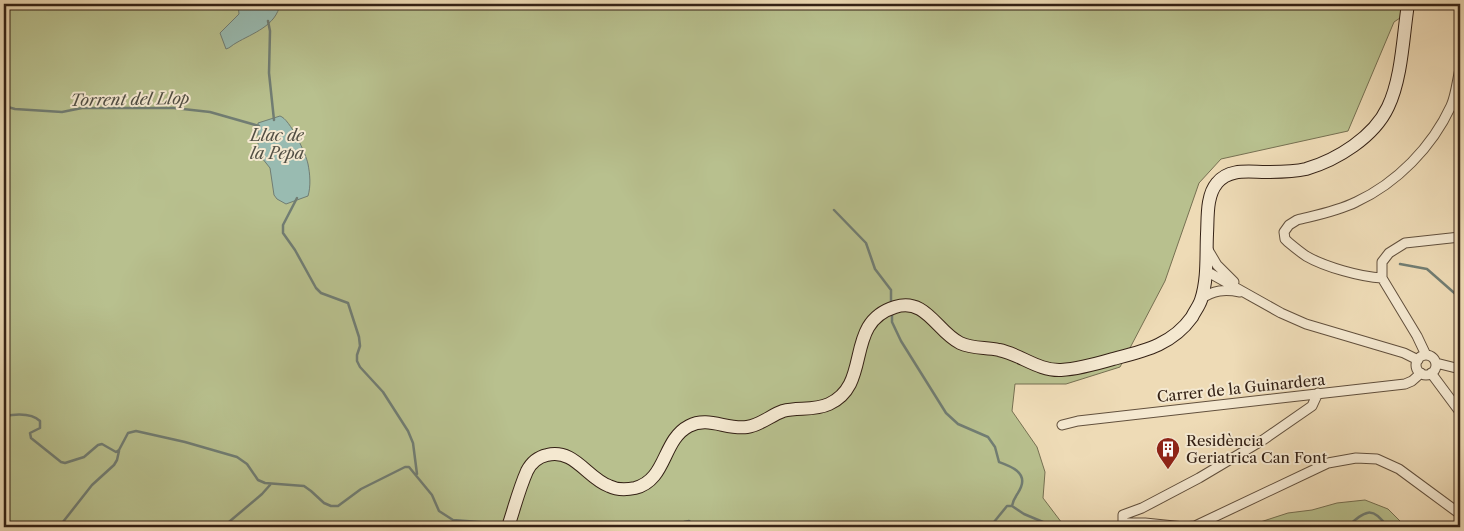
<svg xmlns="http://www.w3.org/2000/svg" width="1464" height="531" viewBox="0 0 1464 531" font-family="'Libre Caslon Text',serif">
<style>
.green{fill:#b8c08e;stroke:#767052}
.water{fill:#99bbb1;stroke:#717d73}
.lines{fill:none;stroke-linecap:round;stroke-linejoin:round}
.stream{stroke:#717d73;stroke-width:2.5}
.street-casing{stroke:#62503d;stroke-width:11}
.secondary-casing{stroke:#342115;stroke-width:14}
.street{stroke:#f4e8d0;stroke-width:9}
.secondary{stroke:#f4e8d0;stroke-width:12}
.labels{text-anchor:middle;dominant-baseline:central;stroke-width:4;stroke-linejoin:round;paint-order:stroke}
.street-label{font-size:15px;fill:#342115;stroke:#f4e8d0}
.poi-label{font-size:15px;fill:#342115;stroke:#f4e8d0;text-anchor:start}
.water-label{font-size:16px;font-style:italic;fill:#524f44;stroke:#f4e8d0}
</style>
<rect width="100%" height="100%" fill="#eedbb6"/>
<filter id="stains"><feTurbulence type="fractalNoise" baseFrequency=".004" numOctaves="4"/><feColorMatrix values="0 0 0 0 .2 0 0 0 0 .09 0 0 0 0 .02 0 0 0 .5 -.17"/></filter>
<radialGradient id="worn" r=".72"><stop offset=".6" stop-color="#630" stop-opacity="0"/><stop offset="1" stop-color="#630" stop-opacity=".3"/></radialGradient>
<!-- green -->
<path class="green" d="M4,4h1417l-27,18 -46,109 -127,28 -22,24 -34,98 -45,86 -54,17h-51l-3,27 25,36 8,25 -2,26 22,29h-1061z
M1365,500l23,9 18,18h-161l43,-14 24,-3 25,-7z"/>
<!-- water -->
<path class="water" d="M238,4h42c-4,22 -27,29 -44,39 -4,2 -6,5 -10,6l-6,-16 19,-19z
M280,116c10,3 26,38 28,48 2,10 3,22 0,32l-22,8 -9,-5 -3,-4 -4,-27 -12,-15v-30z"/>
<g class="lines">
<!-- stream -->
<path class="stream" d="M268,21l2,10 -1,42 5,47
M4,106l11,3 47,3 20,-4h92l36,4 49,14
M297,198l-14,27v8l12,17 21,38 5,5 27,10 11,34 1,9 -3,9v6l3,6 23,25 25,39 5,12 4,31
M834,210l32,33 9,26 16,21v14
M1400,264l27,5 33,29
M892,314v8l9,19 45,72 12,11 30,13 7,10 4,15c11,4 28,10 22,25 -3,8 -7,9 -9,19l12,8 19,8 6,5
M4,416c11,-2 27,-4 36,5v7l-10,5 1,5 30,24 4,1 19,-6 14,-12 4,-1 14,8 3,-2 9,-17 8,-2 49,11 52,15 10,7 11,16 7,3 39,3 7,5 13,12 7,3h7l23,-17 44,-22h4l23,28 7,16 14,9 52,4
M512,526l9,1
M59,527l33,-42 22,-20 3,-5 2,-9
M223,527l39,-33 8,-9
M674,527l10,-5 5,-1 7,6
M987,527l7,-5 13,-16h5
M1347,527c17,-15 25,-23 40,0"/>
<!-- street casing -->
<g class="street-casing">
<path id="street" d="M1207,248l10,17 17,17
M1206,271l75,42 25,11 98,29 14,7
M1382,278c-21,-1 -57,-11 -76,-22 -6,-4 -12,-9 -18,-14l-3,-3 -1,-7 5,-7 8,-5c20,-5 41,-9 59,-18 41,-19 76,-55 95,-96 5,-11 6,-25 9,-37
M1201,299c12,-9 24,-10 39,-7
M1426,355l-9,-19 -35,-58v-16l7,-9 16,-10 55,-6
M1416 365a10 10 0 1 1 20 0a10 10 0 1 1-20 0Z
M1436,363l24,6
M1431,373l29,39
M1318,393l-6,13 -49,34 -64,38 -57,30 -19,7v6l1,2h21l39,4 11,-1 133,-63 28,-5 21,1 22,10 61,45
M1062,425l16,-4 327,-37 7,-3 9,-8"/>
</g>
<!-- secondary casing -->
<g class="secondary-casing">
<path id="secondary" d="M508,527c6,-18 11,-38 19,-56 4,-8 11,-14 20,-16 27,-7 40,23 62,31 8,4 17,4 26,2 32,-8 27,-48 54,-62 19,-10 38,4 58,1 14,-2 24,-12 36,-16 15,-4 31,0 46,-7 44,-20 14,-81 66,-97 31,-10 42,25 65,36 13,6 25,4 39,7 21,4 39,21 62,20 17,-1 35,-6 52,-11 31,-8 59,-14 79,-42 3,-6 7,-11 9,-17 7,-21 5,-45 6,-66 1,-16 -1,-38 10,-51 12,-15 32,-11 49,-11 13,0 27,0 40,-3 31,-9 68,-32 82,-62 14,-29 15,-71 20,-103"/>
</g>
<!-- street -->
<use href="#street" class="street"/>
<!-- secondary -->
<use href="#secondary" class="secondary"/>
</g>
<!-- icons -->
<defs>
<g id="building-pin" transform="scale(1.25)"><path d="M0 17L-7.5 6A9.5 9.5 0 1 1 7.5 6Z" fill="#8f2418" stroke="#f4e8d0"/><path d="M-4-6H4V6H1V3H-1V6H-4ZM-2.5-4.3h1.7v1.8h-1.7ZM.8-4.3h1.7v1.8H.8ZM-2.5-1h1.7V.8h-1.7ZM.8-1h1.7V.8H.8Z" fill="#fff"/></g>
</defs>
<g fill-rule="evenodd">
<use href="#building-pin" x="1168" y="449"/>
</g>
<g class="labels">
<!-- street labels -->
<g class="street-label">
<text transform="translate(1241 388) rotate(-6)">Carrer de la Guinardera</text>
</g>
<!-- poi labels -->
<g class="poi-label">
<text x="1186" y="440">Residència<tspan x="1186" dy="17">Geriatrica Can Font</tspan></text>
</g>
<!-- water labels -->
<g class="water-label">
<text transform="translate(130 99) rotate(-1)">Torrent del Llop</text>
<text x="277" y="135">Llac de<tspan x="277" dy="18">la Pepa</tspan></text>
</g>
</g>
<!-- margin -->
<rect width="1464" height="531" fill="none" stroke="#eedbb6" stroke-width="20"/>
<rect x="5" y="5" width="1454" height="521" fill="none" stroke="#342115" stroke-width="2.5"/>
<rect x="10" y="10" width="1444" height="511" fill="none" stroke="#342115"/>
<rect width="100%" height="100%" filter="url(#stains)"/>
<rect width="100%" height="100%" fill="url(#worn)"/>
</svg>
